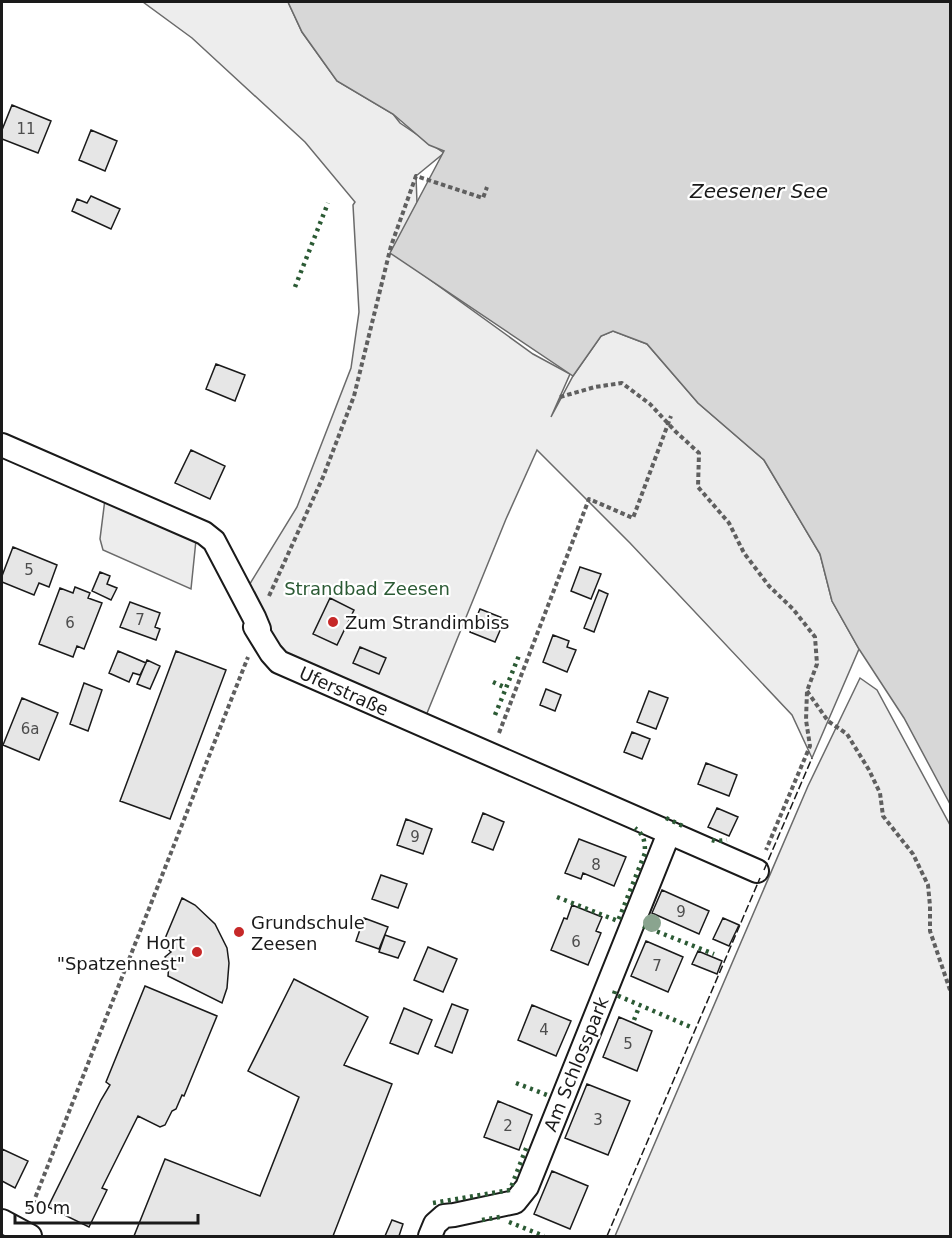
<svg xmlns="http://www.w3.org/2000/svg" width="952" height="1238" viewBox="0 0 952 1238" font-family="'DejaVu Sans',sans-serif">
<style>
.built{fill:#ededed;stroke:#6a6a6a;stroke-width:1.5}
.water{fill:#d7d7d7;stroke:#6a6a6a;stroke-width:1.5}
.building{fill:#e6e6e6;stroke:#1a1a1a;stroke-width:1.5}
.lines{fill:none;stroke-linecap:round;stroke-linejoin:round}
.minor-casing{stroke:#1a1a1a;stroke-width:26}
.path{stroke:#5f5f5f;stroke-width:4;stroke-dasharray:4.5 3;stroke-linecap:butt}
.minor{stroke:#fff;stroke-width:22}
.hedge{stroke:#2b5a34;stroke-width:4.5;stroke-dasharray:3 4.5;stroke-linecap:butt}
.fence{stroke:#1a1a1a;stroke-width:1.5;stroke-dasharray:8 3;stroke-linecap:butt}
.tree{fill:#8aa48f}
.poi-dot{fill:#c62828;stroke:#fff;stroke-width:2}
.labels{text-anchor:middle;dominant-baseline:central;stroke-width:4.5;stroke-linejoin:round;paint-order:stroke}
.number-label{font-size:15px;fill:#4d4d4d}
.park-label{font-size:18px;fill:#2b5a34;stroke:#fff}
.poi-label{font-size:18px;fill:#1a1a1a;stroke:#fff;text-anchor:start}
.street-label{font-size:18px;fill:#1a1a1a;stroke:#fff}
.water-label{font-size:20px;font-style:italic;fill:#1a1a1a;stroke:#fff}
</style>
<rect width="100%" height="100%" fill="#fff"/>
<!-- built -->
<path class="built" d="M143,2h145l14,30 35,49 56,33 7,9 44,30 -28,23 1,27 -24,50 140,101 37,20 -19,43 22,-41 28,-40 12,-5 34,13 51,59 66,57 56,94 12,47 27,48 -47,109 -20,-43 -162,-172 -93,-93 -31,69 -83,204 -142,-61 -38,-67 54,-88 54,-139 8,-56 -6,-107 2,-3 -50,-60 -113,-104z
M105,499l91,41 -5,49 -88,-39 -3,-11z
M860,678l17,12 73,135v411h-335l193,-450z"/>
<!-- water -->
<path class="water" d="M288,2h662v802l-46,-86 -45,-69 -27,-48 -12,-47 -56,-94 -66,-57 -51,-59 -34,-13 -12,5 -28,40 -183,-123 54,-102 -15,-6 -36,-31 -56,-33 -35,-49z"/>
<!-- building -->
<path class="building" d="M12,105l39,16 -13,32 -36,-14v-9z
M91,130l26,11 -12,30 -26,-11z
M91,196l29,13 -9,20 -39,-18 5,-12 10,4z
M216,364l29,11 -10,26 -29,-12z
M191,450l34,16 -15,33 -35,-16z
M13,547l44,18 -8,22 -10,-4 -5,12 -32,-13v-6z
M580,567l21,7 -10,25 -20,-8z
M100,572l10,4 -3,8 10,4 -6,12 -19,-9z
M75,587l15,6 -2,5 14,5 -18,46 -7,-3 -4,11 -34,-13 21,-56 13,5z
M599,590l9,4 -14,38 -10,-4z
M330,598l24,12 -17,35 -24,-11z
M130,602l30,11 -5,14 5,2 -4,11 -36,-13z
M480,609l25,10 -10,23 -25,-10z
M553,635l16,6 -2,6 9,3 -9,22 -24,-10z
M360,647l26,11 -7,16 -26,-11z
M118,651l28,12 -6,12 -7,-2 -4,9 -20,-9z
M176,651l50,19 -56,149 -50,-18z
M147,660l13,6 -10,23 -13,-5z
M84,683l18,7 -14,41 -18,-7z
M546,689l15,6 -6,16 -15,-6z
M649,691l19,7 -12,31 -19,-7z
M22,698l36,15 -19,47 -36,-15z
M632,732l18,7 -8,20 -18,-7z
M706,763l31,12 -8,21 -31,-12z
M717,808l21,9 -9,19 -21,-9z
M483,813l21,9 -11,28 -21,-8z
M406,819l26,10 -9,25 -26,-9z
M579,839l47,18 -12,29 -31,-13 -2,6 -16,-6z
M381,875l26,9 -9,24 -26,-9z
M662,890l47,21 -10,23 -47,-21z
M182,898l13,7 20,19 12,24 2,15 -2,25 -5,15 -54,-27 1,-12 -4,-7 6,-5 -3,-3 1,-5 -5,-3z
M572,905l30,12 -6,14 5,2 -13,32 -37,-15 13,-32 3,1z
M364,918l24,9 -9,22 -23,-8z
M723,918l16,7 -10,21 -16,-7z
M385,935l20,7 -7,16 -19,-6z
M646,941l37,16 -15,35 -37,-16z
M428,947l29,12 -14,33 -29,-12z
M698,951l24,10 -5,13 -25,-10z
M294,979l74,38 -24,48 48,19 -59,152h-199l31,-77 95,37 39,-99 -51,-26z
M145,986l72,30 -33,80 -2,-1 -6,14 -4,2 -7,14 -5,2 -22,-11 -36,72 5,2 -18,37 -41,-20 53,-107 9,-15 -4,-3z
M452,1004l16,6 -16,43 -17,-7z
M532,1005l39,16 -15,35 -38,-16z
M404,1008l28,12 -14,34 -28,-11z
M619,1017l33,14 -15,40 -34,-14z
M587,1084l43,17 -22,54 -43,-17z
M498,1101l34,14 -13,35 -35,-13z
M2,1149l26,12 -13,27 -13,-7z
M552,1171l36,15 -18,43 -36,-15z
M392,1220l11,4 -4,12h-14z"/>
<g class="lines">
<!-- minor casing -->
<g class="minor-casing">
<path id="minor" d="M2,445l202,88 10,8 40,76 5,12 -4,-2 16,26 8,9 478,209
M2,1221l28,15
M430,1236l5,-12 9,-8 10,-1 61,-13 12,-15 142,-354"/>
</g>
<!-- path -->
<path class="path" d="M560,397l35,-10 27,-4 28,21 25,27 24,22 -1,34 31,36 15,30 25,33 24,23 22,28 2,27 -10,27 -1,29 4,26 -44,104
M269,596l54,-119 31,-81 37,-150 25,-70 67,22 4,-11
M807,691l21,30 19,13 22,36 11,23 3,23 30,38 15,31 2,21v25l20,59
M499,733l90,-234 44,19 38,-102
M30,1211l218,-554"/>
<!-- minor -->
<use href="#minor" class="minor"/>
<!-- hedge -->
<path class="hedge" d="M295,287l33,-84
M493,682l13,6 14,-35
M495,715l11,-27
M666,818l19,9
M712,840l3,1 12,-1
M557,897l61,24 27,-68c0,-12 -1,-18 -10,-25
M643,926l71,28
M615,991l-1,3 79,34
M634,1020l5,-13
M516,1083l31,12
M433,1203l77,-13 17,-44
M482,1220l18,-3
M509,1222l35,14"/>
<!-- fence -->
<path class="fence" d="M764,870l48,-112
M607,1236l153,-358"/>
</g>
<!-- trees -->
<circle class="tree" cx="652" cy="923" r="9"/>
<!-- markers -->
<g class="poi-dot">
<circle cx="333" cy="622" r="6"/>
<circle cx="239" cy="932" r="6"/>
<circle cx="197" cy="952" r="6"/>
</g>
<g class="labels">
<!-- number labels -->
<g class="number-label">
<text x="26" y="129">11</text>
<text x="29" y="570">5</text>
<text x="140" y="620">7</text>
<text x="70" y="623">6</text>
<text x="30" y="729">6a</text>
<text x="415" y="837">9</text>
<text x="596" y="865">8</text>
<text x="681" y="912">9</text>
<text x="576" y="942">6</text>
<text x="657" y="966">7</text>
<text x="544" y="1030">4</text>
<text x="628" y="1044">5</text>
<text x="598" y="1120">3</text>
<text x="508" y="1126">2</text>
</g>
<!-- park labels -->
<g class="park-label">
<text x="367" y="588">Strandbad Zeesen</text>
</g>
<!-- poi labels -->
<g class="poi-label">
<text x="345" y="622">Zum Strandimbiss</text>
<text x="251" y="922">Grundschule<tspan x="251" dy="21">Zeesen</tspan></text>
<text x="185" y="942" text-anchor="end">Hort<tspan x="185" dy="21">"Spatzennest"</tspan></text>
</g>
<!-- street labels -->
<g class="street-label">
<text transform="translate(344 691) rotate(24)">Uferstraße</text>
<text transform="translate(576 1064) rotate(-68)">Am Schlosspark</text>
</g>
<!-- water labels -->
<g class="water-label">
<text x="759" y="191">Zeesener See</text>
</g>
</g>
<!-- border -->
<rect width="952" height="1238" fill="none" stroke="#1a1a1a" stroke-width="6"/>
<!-- scale -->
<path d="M15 1214v9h183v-9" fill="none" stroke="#1a1a1a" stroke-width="3"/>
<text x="24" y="1214" font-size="18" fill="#1a1a1a" stroke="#ffffff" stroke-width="4.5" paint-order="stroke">50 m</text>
</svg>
